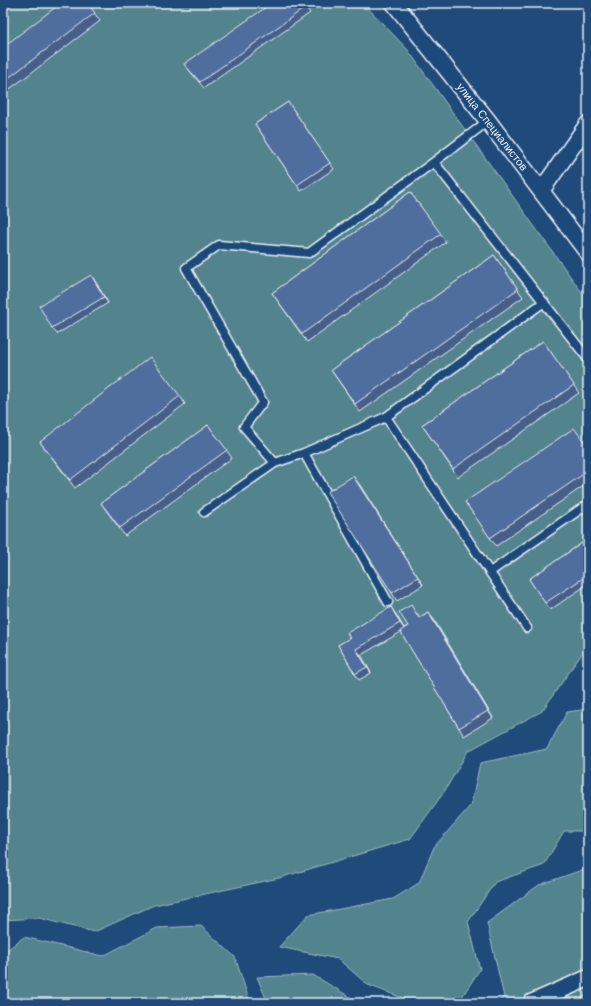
<svg xmlns="http://www.w3.org/2000/svg" width="591" height="1006" viewBox="0 0 591 1006" font-family="'Comic Neue',sans-serif">
<style>
.green{fill:#52838d;stroke:#9dbac2}
.lines{fill:none;stroke-linecap:round;stroke-linejoin:round}
.service-casing{stroke:#e8f1f8;stroke-width:11}
.minor-casing{stroke:#e8f1f8;stroke-width:19}
.service{stroke:#1f4a7a;stroke-width:8}
.minor{stroke:#1f4a7a;stroke-width:16}
.wall{fill:#445f88;stroke:#e8f1f8}
.shaded-wall{fill:#374d6f;stroke:#e8f1f8}
.building{fill:#4f6e9e;stroke:#e8f1f8}
.labels{text-anchor:middle;dominant-baseline:central;stroke-width:4;stroke-linejoin:round;paint-order:stroke}
.street-label{font-size:11px;fill:#e8f1f8;stroke:#1f4a7a}
</style>
<rect width="100%" height="100%" fill="#1f4a7a"/>
<filter id="ink" filterUnits="userSpaceOnUse"><feTurbulence type="fractalNoise" baseFrequency=".025" numOctaves="2"/><feDisplacementMap in="SourceGraphic" scale="8" xChannelSelector="R" yChannelSelector="G"/><feConvolveMatrix kernelMatrix="1 2 1 2 8 2 1 2 1" color-interpolation-filters="sRGB"/></filter>
<g filter="url(#ink)">
<!-- green -->
<path class="green" d="M3,3h360l44,46 181,252v344l-46,66 -74,40 -24,41 -34,47 -131,39 -125,27 -60,27 -55,-14 -36,2z
M588,709v122h-24l-20,34 -49,17 -27,40 12,47 -22,34h-42l-48,-18 -30,-26 -59,-12 29,-32 85,-16 26,-16 15,-36 37,-42 9,-42 67,-14 20,-37z
M588,868v135h-93l9,-6 -17,-74 52,-38z
M201,926l34,31 15,46h-247v-50l21,-16 79,19 54,-28z
M313,975l47,28h-92l-11,-26z"/>
<g class="lines">
<!-- service casing -->
<g class="service-casing">
<path id="service" d="M434,162l154,197
M386,417l141,211
M304,453l82,-36 158,-115
M204,512l71,-49
M490,572l98,-68
M388,602l-84,-149 -29,10 -31,-36 19,-25 -77,-134 33,-23 90,8 125,-91 54,-41"/>
</g>
<!-- minor casing -->
<g class="minor-casing">
<path id="minor" d="M394,3l94,118 100,132
M541,191l47,-67
M531,1003l57,-25"/>
</g>
<!-- service -->
<use href="#service" class="service"/>
<!-- minor -->
<use href="#minor" class="minor"/>
</g>
<!-- wall -->
<path class="wall" d="M87,3l13,18 -97,73v-47z
M303,3l7,10 -106,75 -20,-24z
M288,102l46,67 -33,22 -46,-67z
M410,192l36,50 -139,100 -35,-49z
M494,255l29,42 -163,115 -29,-42z
M91,275l17,28 -51,31 -5,-6z
M543,341l36,52 -121,84 -36,-52z
M180,396l5,8 -110,84 -35,-46z
M208,425l24,33 -107,78 -24,-33z
M588,447v36l-92,63 -31,-44z
M359,484l64,101 -26,16 -5,-8z
M588,539v45l-38,26 -21,-31z
M428,612l6,8 59,98 -29,18 -5,-8 -58,-96 -40,23 10,18 -12,7 -4,-6 -17,-29 57,-32 9,15 4,-2 9,-13 3,4z"/>
<!-- shaded-wall -->
<path class="shaded-wall" d="M91,275l4,6 13,22 -4,-6z
M353,476l6,8 64,101 -5,-8z
M391,607l4,6 10,17 -5,-7z
M428,612l6,8 59,98 -5,-7z
M356,649l5,6 10,18 -4,-6z"/>
<!-- building -->
<path class="building" d="M61,3h26l8,10 -92,69v-35z
M272,3h31l3,4 -106,75 -16,-18z
M288,102l42,61 -33,22 -42,-61z
M410,192l31,42 -139,100 -30,-41z
M494,255l24,34 -163,115 -24,-34z
M91,275l13,22 -52,31 -13,-22z
M543,341l31,44 -121,84 -31,-44z
M150,357l30,39 -110,84 -30,-38z
M208,425l19,25 -107,78 -19,-25z
M574,428l14,19v24l-98,67 -25,-36z
M353,476l65,101 -26,16 -65,-101z
M588,539v36l-43,28 -16,-24z
M411,605l8,13 9,-6 60,99 -29,17 -59,-97 8,-5 -9,-14z
M391,607l9,16 -44,26 11,18 -12,7 -17,-29 12,-7 -3,-5z
M588,995v8h-3l-2,-6z"/>
</g>
<g class="labels">
<!-- street labels -->
<g class="street-label">
<text transform="translate(492 127) rotate(52)">улица Специалистов</text>
</g>
</g>
<!-- margin -->
<rect width="591" height="1006" fill="none" stroke="#1f4a7a" stroke-width="16"/>
<rect x="8" y="8" width="575" height="990" fill="none" stroke="#e8f1f8" stroke-width="1.5" filter="url(#ink)"/>
</svg>
